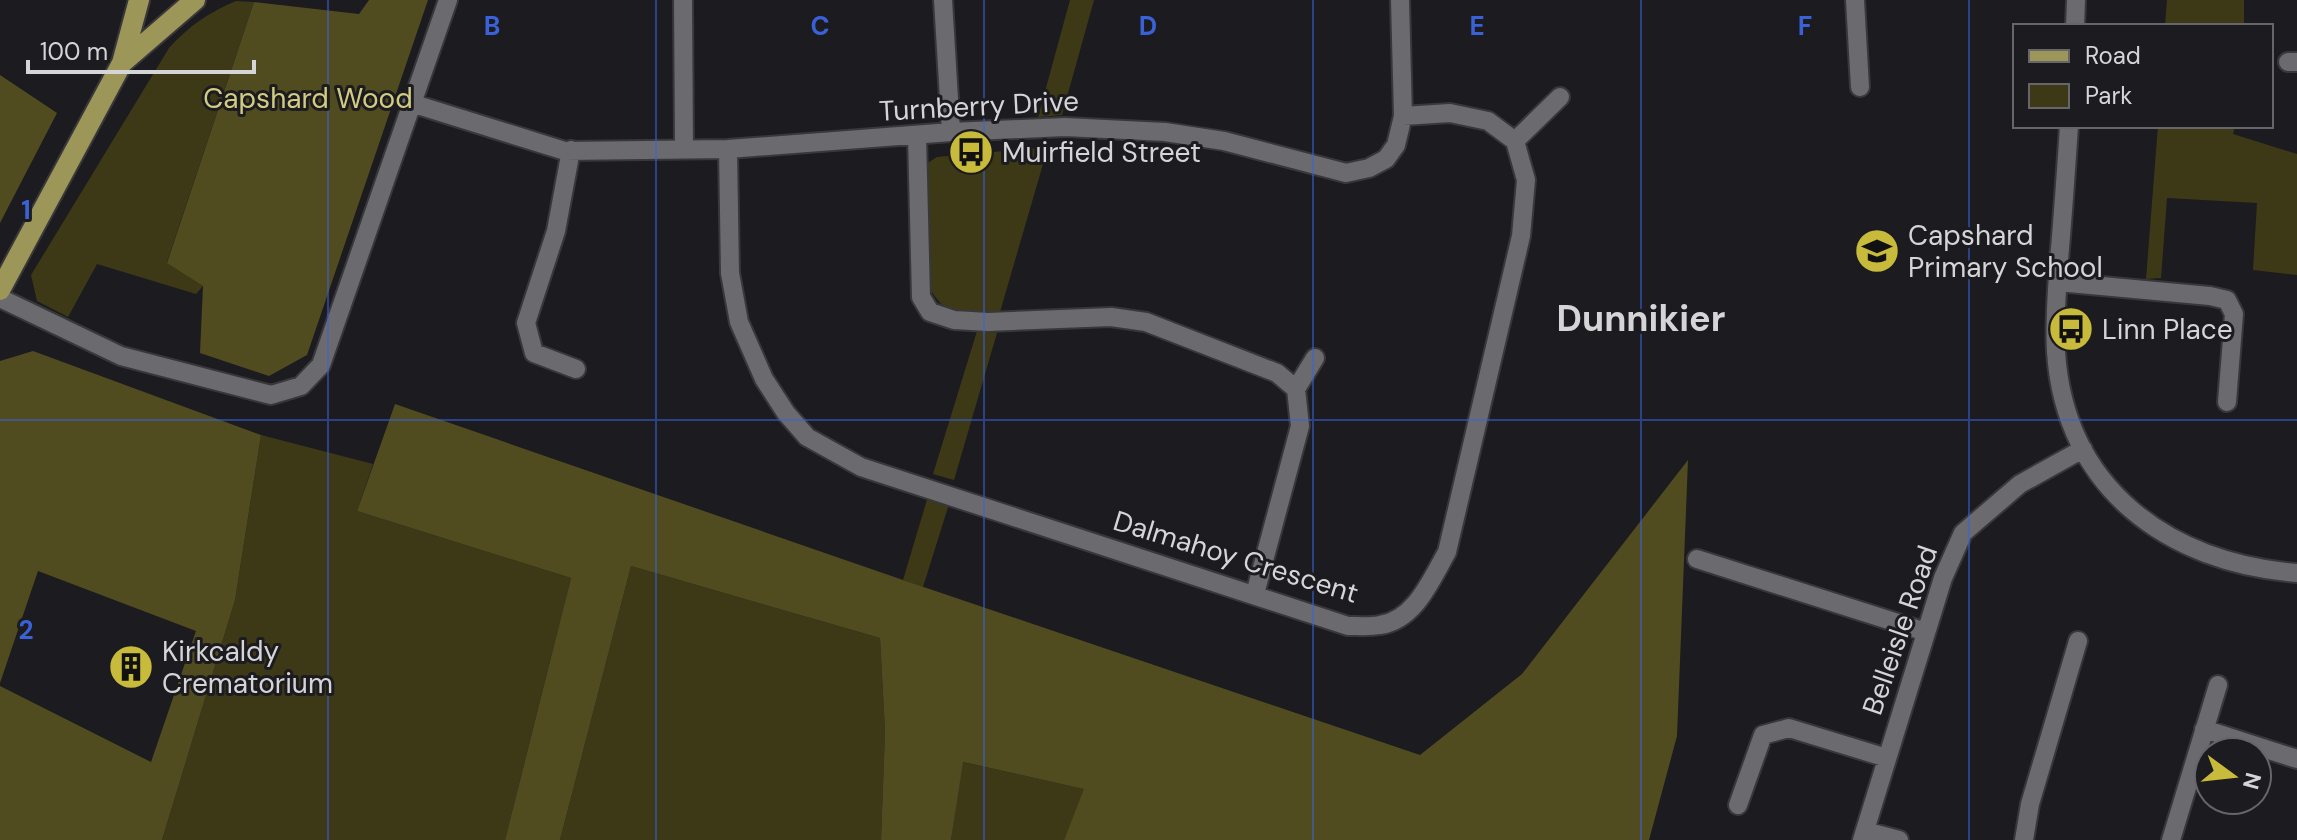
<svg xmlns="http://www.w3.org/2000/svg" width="2297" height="840" viewBox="0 0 2297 840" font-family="'DM Sans',sans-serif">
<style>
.green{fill:#3d3917}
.forest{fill:#504c20}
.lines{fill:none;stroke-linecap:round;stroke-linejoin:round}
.minor-casing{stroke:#38373a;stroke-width:22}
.major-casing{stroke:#38373a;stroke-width:24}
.minor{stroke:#6a6a6f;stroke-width:18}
.major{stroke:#9c9659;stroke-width:20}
.grid{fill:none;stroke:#3962d8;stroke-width:2;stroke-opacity:0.55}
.labels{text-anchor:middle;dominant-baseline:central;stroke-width:6;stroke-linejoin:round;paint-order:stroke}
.park-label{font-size:28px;fill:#d2cb82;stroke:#1c1b1f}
.street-label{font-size:28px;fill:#d5d4d7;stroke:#1c1b1f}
.poi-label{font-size:28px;fill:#d5d4d7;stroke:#1c1b1f;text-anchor:start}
.district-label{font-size:36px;font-weight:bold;fill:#d5d4d7;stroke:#1c1b1f}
.grid-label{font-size:26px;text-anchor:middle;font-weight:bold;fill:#3962d8;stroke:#1c1b1f;stroke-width:6;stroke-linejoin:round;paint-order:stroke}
</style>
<rect width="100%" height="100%" fill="#1c1b1f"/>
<!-- green -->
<path class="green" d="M1070,0h24l-32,115 -24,2z
M2167,0h77v26h-79z
M236,1l18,1 -87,260 36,24 -7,8 -99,-30 -29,53 -31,-16 -6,-26 138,-227c20,-22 40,-36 67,-47z
M2158,126h77l-2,8 64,20v121l-44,-5 4,-67 -90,-5 -6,80 -15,1z
M1048,147l-48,165c-34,5 -51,8 -70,-23l-7,-123 14,-9z
M977,331l20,2 -43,147 -21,-6z
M261,435l112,29 -16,47 214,67 -66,262h-343l73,-240z
M929,493l21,8 -27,86 -20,-7z
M631,566l249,72 5,93 -4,109h-321z
M962,762l123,27 -21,51h-113z"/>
<!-- forest -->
<path class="forest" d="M369,0h59l-121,355 -38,21 -69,-23 3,-67 -36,-23 87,-261 105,12z
M0,75l57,38 -57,110z
M33,351l228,84 -26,165 -73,240h-162v-154l151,76 45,-131 -158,-60 -38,112v-322z
M395,404l508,176 517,175 102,-81 166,-214 -11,276 -28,104h-585l20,-51 -121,-27 -12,78h-70l4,-109 -5,-93 -249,-72 -71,274h-55l66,-262 -214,-67z"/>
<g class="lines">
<!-- minor casing -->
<g class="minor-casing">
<path id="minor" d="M683,0l1,149
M943,0l8,132
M1855,0l5,87
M2075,26l1,-26
M2288,62h9
M411,103l154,48 163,-2 223,-17 114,-5 100,5 59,9 122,32 23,-5 17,-9 10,-14 7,-29 -3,-116
M2069,126c-3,45 -6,89 -10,134 -2,30 -5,62 -3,92 9,136 112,211 241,221
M917,136l4,161 9,15 24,8 34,2 123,-5 35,5 131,51 19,16 4,37 -45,168
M1515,141l45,-44
M728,149l2,124 9,49 25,57 22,34 21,24 54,30 487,159c10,0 22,1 32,-1 35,-5 51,-45 67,-73l74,-316 5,-56 -11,-39 -27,-20 -38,-8 -47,3
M571,150l-15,81 -30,92 8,30 42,16
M2058,282l152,14 17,4 7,14 -7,88
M0,298l121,58 150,39 30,-9 20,-21 127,-365
M1296,389l19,-31
M1697,559l229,73
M2204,729l93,30
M1738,805l25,-70 26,-7 98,30
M1865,831l34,9
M1862,840l81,-262 20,-45 57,-49 63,-35
M2024,840l6,-36 48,-163
M2171,840l47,-155"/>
</g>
<!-- major casing -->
<g class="major-casing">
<path id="major" d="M122,63l73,-63
M0,290l122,-227 17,-63"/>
</g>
<!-- minor -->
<use href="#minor" class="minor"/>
<!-- major -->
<use href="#major" class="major"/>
</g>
<!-- grid -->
<path class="grid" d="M328,0v840M656,0v840M984,0v840M1313,0v840M1641,0v840M1969,0v840M0,420h2297"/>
<!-- icons -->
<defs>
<g id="bus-disc" transform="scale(2.3)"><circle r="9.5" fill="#c8bb3b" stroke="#1c1b1f"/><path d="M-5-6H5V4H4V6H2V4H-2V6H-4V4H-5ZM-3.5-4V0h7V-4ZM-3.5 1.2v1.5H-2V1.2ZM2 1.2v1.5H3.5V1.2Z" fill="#111"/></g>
<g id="school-disc" transform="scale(2.3)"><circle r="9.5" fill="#c8bb3b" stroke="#1c1b1f"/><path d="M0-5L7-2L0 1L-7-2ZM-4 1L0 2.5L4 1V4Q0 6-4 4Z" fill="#111"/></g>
<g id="building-disc" transform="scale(2.3)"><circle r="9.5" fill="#c8bb3b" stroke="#1c1b1f"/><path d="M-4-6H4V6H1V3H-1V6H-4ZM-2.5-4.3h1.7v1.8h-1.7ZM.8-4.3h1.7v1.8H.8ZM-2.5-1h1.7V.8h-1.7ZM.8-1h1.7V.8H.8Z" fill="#111"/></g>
</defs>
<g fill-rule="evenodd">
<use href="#bus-disc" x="971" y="152"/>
<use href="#school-disc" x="1877" y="251"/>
<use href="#bus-disc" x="2071" y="329"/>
<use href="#building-disc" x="131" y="667"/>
</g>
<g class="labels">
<!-- park labels -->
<g class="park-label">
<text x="308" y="98">Capshard Wood</text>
</g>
<!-- street labels -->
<g class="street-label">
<text transform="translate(979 106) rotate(-3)">Turnberry Drive</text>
<text transform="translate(1236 557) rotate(17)">Dalmahoy Crescent</text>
<text transform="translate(1900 630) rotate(-71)">Belleisle Road</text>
</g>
<!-- poi labels -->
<g class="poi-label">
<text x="1002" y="152">Muirfield Street</text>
<text x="1908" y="235">Capshard<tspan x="1908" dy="32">Primary School</tspan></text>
<text x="2102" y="329">Linn Place</text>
<text x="162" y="651">Kirkcaldy<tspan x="162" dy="32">Crematorium</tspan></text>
</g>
<!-- district labels -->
<g class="district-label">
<text x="1641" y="318">Dunnikier</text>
</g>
</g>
<g class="grid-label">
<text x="492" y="35">B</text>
<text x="820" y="35">C</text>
<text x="1148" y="35">D</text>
<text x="1477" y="35">E</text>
<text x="1805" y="35">F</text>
<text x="26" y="219">1</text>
<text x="26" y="639">2</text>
</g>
<!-- legend -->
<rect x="2013" y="24" width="260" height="104" fill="#1c1b1f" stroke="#666569" stroke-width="2"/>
<rect x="2029" y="50" width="40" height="12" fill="#9c9659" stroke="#666569" stroke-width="2"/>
<text x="2085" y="64" font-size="24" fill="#d5d4d7">Road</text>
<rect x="2029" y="84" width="40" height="24" fill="#3d3917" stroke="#666569" stroke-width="2"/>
<text x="2085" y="104" font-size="24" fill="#d5d4d7">Park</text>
<!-- north arrow -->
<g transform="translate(2233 776) rotate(105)"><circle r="38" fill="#1c1b1f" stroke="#666569" stroke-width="2"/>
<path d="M0-6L14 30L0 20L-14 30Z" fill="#c8bb3b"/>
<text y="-12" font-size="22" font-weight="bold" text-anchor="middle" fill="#d5d4d7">N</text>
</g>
<!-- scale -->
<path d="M28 60v12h226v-12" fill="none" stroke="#d5d4d7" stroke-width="4"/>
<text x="40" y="60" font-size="24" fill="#d5d4d7" stroke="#1c1b1f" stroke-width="6" paint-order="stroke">100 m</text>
</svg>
